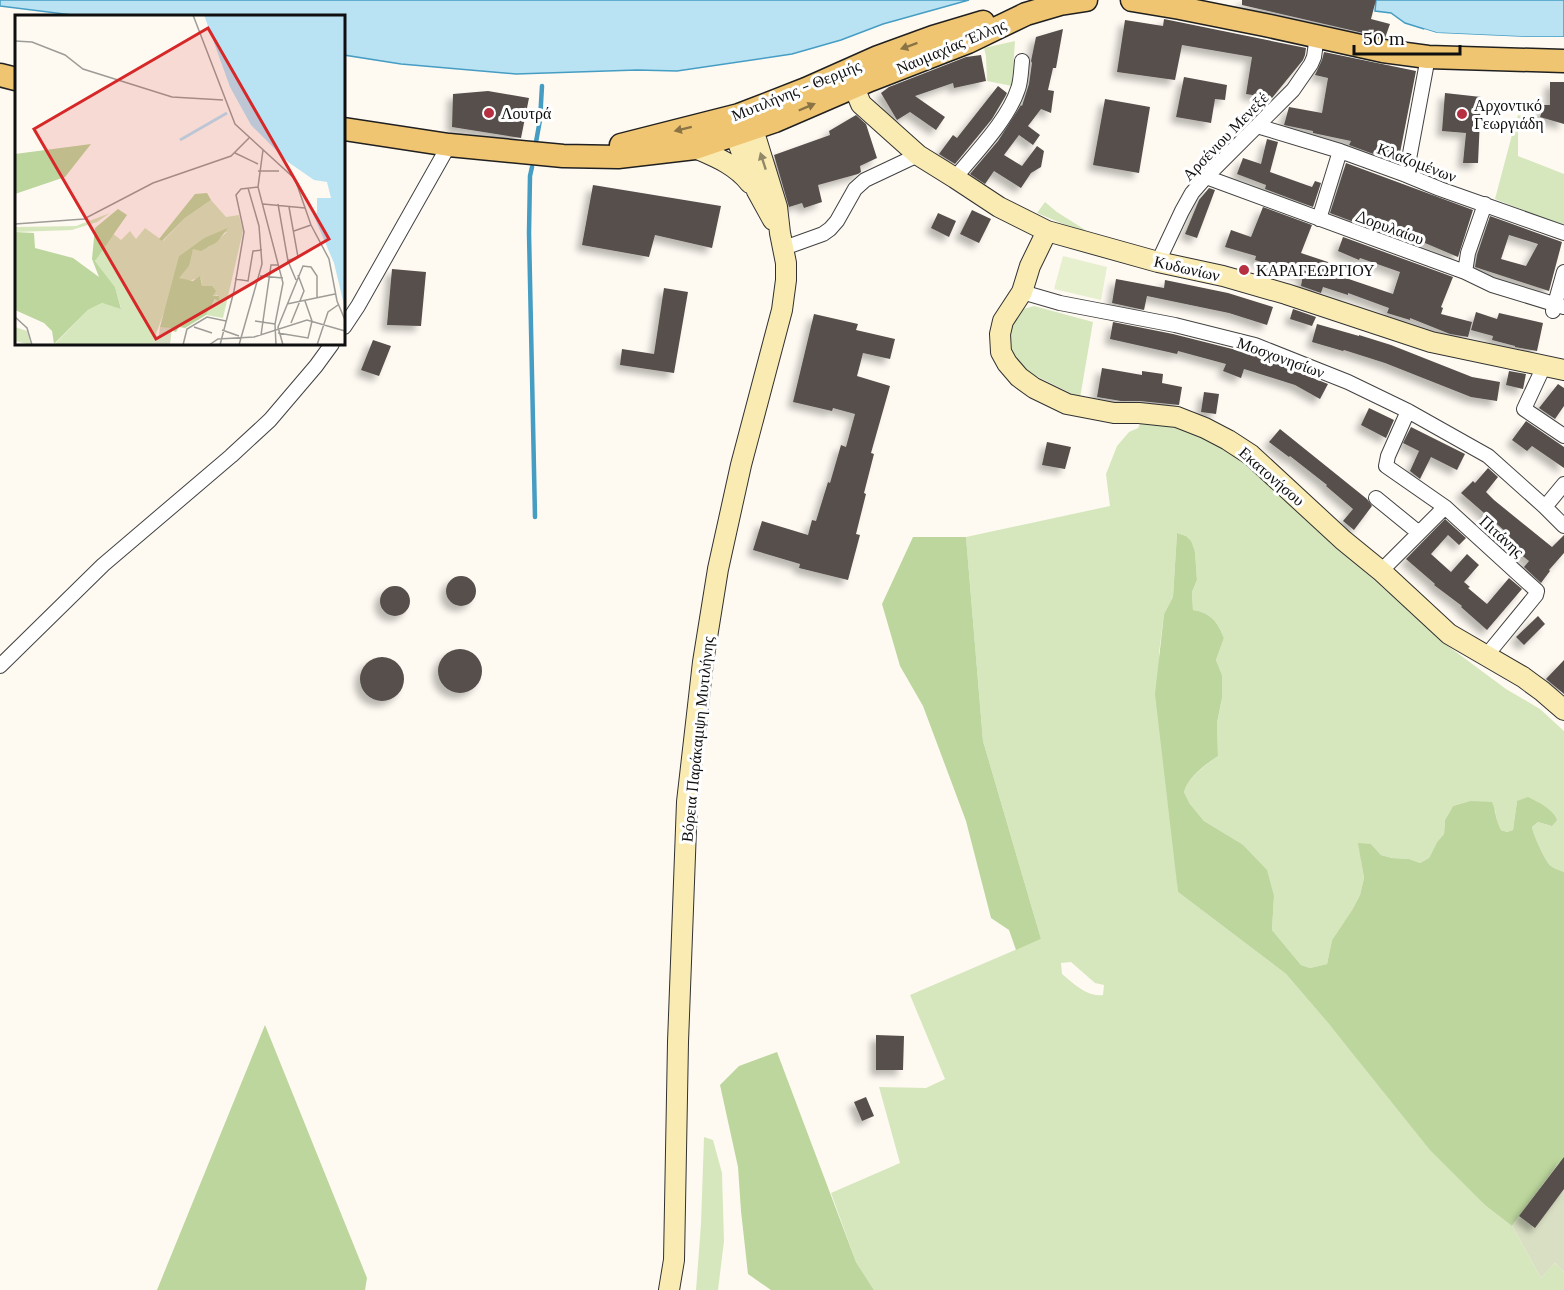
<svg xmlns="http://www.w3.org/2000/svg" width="1564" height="1290" viewBox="0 0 1564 1290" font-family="Lora,serif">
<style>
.green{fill:#d6e7bd;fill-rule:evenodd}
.forest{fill:#bcd69d}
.cemetery{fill:#d9dfc3}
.pitch{fill:#e6efce}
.water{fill:#b9e2f2;stroke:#459dc4;stroke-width:1.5}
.pier{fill:#fefaf2}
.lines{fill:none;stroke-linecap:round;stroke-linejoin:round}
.stream{stroke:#459dc4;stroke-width:4.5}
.building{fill:#574f4c;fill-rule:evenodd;filter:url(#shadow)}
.street-casing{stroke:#424242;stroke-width:16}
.secondary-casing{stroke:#313131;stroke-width:22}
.primary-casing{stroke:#202020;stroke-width:25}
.street{stroke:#fff;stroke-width:14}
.secondary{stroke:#f9ebb1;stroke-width:20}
.primary{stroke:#efc571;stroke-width:22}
.oneway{fill:#8a7345}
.oneway2{fill:#908868}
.poi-dot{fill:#b63042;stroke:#fff;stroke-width:2}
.labels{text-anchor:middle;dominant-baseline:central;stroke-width:6;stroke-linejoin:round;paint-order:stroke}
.street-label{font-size:16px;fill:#0f0f0f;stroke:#fff}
.poi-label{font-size:16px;fill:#0f0f0f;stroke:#fff;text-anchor:start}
.inset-river{fill:none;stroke:#b9e2f2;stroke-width:3}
.inset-road{fill:none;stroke:#9e9c97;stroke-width:1.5}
.view{fill:#d62828;fill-opacity:0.15;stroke:#d62828;stroke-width:3}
.inset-edge{fill:none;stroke:#0f0f0f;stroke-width:3}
</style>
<defs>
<filter id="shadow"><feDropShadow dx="-5.5" dy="5.5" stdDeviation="3" flood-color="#0004"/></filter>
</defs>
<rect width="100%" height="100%" fill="#fefaf2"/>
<!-- green -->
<path class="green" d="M1015,41l-3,45 -25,-5 -1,-25 -2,-8z
M1518,115l4,1 -4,13v27l46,18v53l-69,-28 18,-68z
M1045,202l12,10 44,28 -64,-27z
M1034,306l59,16 -13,76 -62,-31 -14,-23 8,-32z
M1142,420l37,5 64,34 91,85 114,102 58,43 34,20 24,22v141c-4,-2 -9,-3 -13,-6 -5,-3 -18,-32 -19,-39l6,-5 14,4 -35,-25 -4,29 -6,2 -6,-2 -3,-4 -3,-16 -25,-9 -17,5 -8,14 -1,14 -7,8 -8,16 -9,5 -11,-4 -17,-1 -11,-3 -10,-11 -10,16 3,18 -4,17 -8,15 -20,30 -5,24 -17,4 -9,-3 -29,-35 2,-34 -32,-52 -38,-23 -14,-17 -6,-12c5,-16 21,-26 34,-36l-1,-33 5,-25v-23l-6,-15 8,-22c-7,-17 -13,-25 -31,-28l-1,-18 5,-12 -2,-28 -9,-16 -9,-3 -4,64 -9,17 -5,39 19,239 108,82 200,232 26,20 29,52 14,-15 9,9v18h-690l-18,-28 -25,-69 69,-30 -21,-76 47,1 19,-9 -35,-84 131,-56 -58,-198 -17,-204 144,-31 -4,-32 11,-28 12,-14 9,-4zM1071,962l24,21 9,2 -1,10c-16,2 -29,-11 -41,-21l-1,-11z
M704,1137l9,3 9,33 2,68 -6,49h-22l5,-66z"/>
<!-- forest -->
<path class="forest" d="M1177,533l9,3 5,5 4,11 2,28 -5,12 1,18c18,3 24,11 31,28l-8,22 6,15v23l-5,25 1,33c-14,10 -29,20 -34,36l6,12 14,17 38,23 25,26 7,26 -2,34 29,35 9,3 17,-4 5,-24 20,-30 8,-15 4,-17 -6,-35 13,1 10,11 11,3 17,1 11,4 9,-5 8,-16 7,-8 1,-14 8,-14 17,-5 22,1c4,9 4,20 9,28l6,2 6,-2 4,-29 11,-4c10,5 25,12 29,23l-5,6 -14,-4 -6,5c1,7 14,36 19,39 4,3 9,4 13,6v289l-6,3 -46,62 -26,-20 -56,-56 -101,-126 -43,-50 -108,-82 -23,-198 9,-80 9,-17z
M913,537h53l17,204 58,198 -25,11 -7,-20 -18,-12 -25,-97 -43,-115 -23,-40 -18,-62z
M265,1025l102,253 -2,12h-208z
M777,1052l79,210 18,28h-103l-23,-16 -7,-63 -3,-44 -18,-82 19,-19z"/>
<!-- cemetery -->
<path class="cemetery" d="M1558,1164l6,5v103l-9,-9 -14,15 -29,-52z"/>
<!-- pitch -->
<path class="pitch" d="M1063,256l44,11 -6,33 -47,-11z"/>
<!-- water -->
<path class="water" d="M0,0h969l-86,24 -42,16 -49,14 -115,17 -40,-1 -121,4 -115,-10 -57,-9v-39h-264l-80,-10z
M1376,0h188v37h-36l-91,-4 -32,-10 -14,-10 -16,-2z"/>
<!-- pier -->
<path class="pier" d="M1424,29l13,4 91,4h36v3h-37l-90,-4 -12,-4z"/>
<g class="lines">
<!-- stream -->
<path class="stream" d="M536,142l4,-22 2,-34
M532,167l-2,9 -1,57 6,284"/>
</g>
<!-- building -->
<path class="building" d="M1242,0h134l-5,19 19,5 -5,14 -143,-33z
M1164,19l142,29 -1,7 -2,5 -31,38 -26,-4 6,-37 -70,-12 -7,35 -58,-8 8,-52 38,6z
M1063,29l-7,39h-3l-5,22 6,1 -3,22 -10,-4 -13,17 12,9 -7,10 -14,-10 -15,20 18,11 15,-20 7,5 -3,16 -10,6 -10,15 -27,-17 -9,13 -15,-10 28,-33 23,-36 1,1 7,-22 3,-21 -1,-2 5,-24z
M1324,52l92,19 -18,92 -49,-18 2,-4 -38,-8v-2l-29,-6 5,-18 33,6 6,-35 -13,-3 7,-15z
M981,55l5,26 -32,7 -1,-5 -38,13 30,21 -9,13 -26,-18 -13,8 -16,-27 8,-6 77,-30z
M1184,77l43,8 -2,15 -10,-1 -4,24 -35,-6z
M1550,82h14v42l-24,-7 4,-12h6z
M998,86l9,7 -2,4 -13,22 -37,45 -16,-10 14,-19 4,3z
M488,91l41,7 -8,40 -69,-11 1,-33z
M1445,93l36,4 -3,66h-15l3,-30 -24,-2z
M1105,99l45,8 -11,66 -46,-8z
M856,115l10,9 11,34 -17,8 1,6 -3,2 -40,11 4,17 -18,6 -2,-5 -13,4 -15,-52 56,-20 -1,-4z
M1267,139l11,3 -8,30 42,15 3,-6 6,2 -8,24 -48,-18 1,-4 -29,-11 6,-16 18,6z
M1346,163l127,47 -15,47 -78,-33 -2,7 -48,-18z
M593,185l128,21 -9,42 -57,-13 -6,22 -67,-12z
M1209,188l6,2 -18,48 -12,-4 14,-34z
M1263,207l49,18 -11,28 30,10 -3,9 65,22 7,-22 -40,-14 -1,2 -21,-9 5,-14 110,40 -12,30 2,1 -2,6 31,8 -4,15 -18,-3 -40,-16v2l-23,-7 2,-5 -41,-15v2l-25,-8 -2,6 -20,-7 2,-11 -48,-15 1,-4 -31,-9 6,-17 20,7z
M972,210l19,9 -12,24 -19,-9z
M938,213l18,8 -7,16 -18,-9z
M1490,216l72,26 -13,49 -74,-24 2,-12zM1509,235l29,9 -12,22 -25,-7z
M392,269l34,3 -5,54 -34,-1z
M1116,279l48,9 1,-8 63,13 45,14 -6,18 -38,-12 -82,-17 -3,14 -32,-7z
M664,288l24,4 -14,81 -54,-8 2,-16 32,5z
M1293,309l23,8 -4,9 -22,-7z
M1476,312l21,7 2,-6 44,10 -6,28 -22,-4v-1l-23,-6 1,-4 -22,-6z
M814,314l44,10 -2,6 39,9 -5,20 -27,-6 -6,23 33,10 -19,67 3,1 -10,39 2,1 -10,40 4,1 -12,45 -49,-12 1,-4 -47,-14 9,-29 46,14 4,-15 4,1 12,-39 2,1 11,-38 5,2 9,-33 -22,-6 -1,3 -39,-9z
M1113,322l60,12 79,20 76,30 -8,15 -25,-14 -51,-16 -3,9 -18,-7 3,-7 -48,-13 -1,3 -67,-15z
M1317,324l42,12v-1l32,10 81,32 28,5 -3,19 -26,-4 -86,-34 -41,-13 -1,1 -31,-9z
M373,340l18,6 -12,30 -18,-6z
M1102,368l40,7v-4l21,3 -1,9 20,4 -3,18 -39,-4h-19l-24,-4z
M1509,371l17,3 -3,15 -17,-4z
M1558,384l6,4v18l-9,13 -16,-11z
M1204,392l15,2 -3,20 -15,-2z
M1369,408l25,12 -8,18 -25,-13z
M1526,421l38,26v21l-32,-22 -5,5 -15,-11z
M1411,427l54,27 -8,16 -26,-13 -11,22 -10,-8 9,-20 -16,-8z
M1280,429l87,70 5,7 -18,24 -11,-9 10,-12 -27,-23 1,-1 -37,-29 -1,1 -20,-15z
M1047,442l24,5 -6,22 -23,-4z
M1488,468l10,9 -12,15 8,8 58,47 12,-12v18l-15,17 1,1 -9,12 -17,-16 5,-6 -28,-22 5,-7 -45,-39 12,-12 2,2z
M1445,519l21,19 -7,7 -11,-10 -17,19 20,18 16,-18 12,11 -15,17 6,5 -2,1 19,16 22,-26 13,11 -35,41 -26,-23 1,-1 -28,-21 1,-1 -29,-25z
M446 591a15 15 0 1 1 30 0a15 15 0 1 1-30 0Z
M380 601a15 15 0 1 1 30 0a15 15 0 1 1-30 0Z
M1538,616l7,8 -21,21 -8,-8z
M438 671a22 22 0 1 1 44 0a22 22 0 1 1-44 0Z
M360 679a22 22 0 1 1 44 0a22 22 0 1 1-44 0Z
M1564,660v34l-18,-15z
M876,1035l28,1 -1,34h-27z
M866,1097l8,19 -12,5 -8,-19z
M1564,1157v32l-29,39 -16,-12z"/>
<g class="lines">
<!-- street casing -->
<g class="street-casing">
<path id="street" d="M1257,126l83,25 66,24 34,14 124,44
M1406,175l22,-118
M1206,177l259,95 27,13 72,22
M955,178c21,-26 53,-58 63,-89 3,-8 3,-19 4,-28
M1319,219l21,-68
M784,248l39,-14 7,-5 7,-8 18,-32 10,-9 53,-25
M1158,262l24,-51 10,-18 14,-16 87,-87 18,-26 3,-7 3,-21
M1465,272l3,-19 17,-49
M1022,292l38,11 115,22 80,20 93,37 60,29 80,45 57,51 19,19
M1553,311l11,-39
M344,327l14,-21 91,-161
M1544,366l-20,43 40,27
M1408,411l-20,45 -2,10 59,41 92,84 -1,4 -50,61
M1376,498l43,35
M1545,507l19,-23
M1381,571l64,-64
M0,666l103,-101 128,-109 39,-36 46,-54 16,-22"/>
</g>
<!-- secondary casing -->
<g class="secondary-casing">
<path id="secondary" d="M854,87l7,17 57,51 37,23 44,29 48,24 111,31 65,14 63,18 145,48 133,28
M738,120l-3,15 22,56 16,29
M695,148c21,9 41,17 55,35
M1047,231l-17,35 -8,26 -19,29 -3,13 1,18 6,11 12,14 15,11 33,16 47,9h25l38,4 28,11 23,12 23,15 92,85 38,31 68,63 74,43 19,14 22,19
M669,1290l5,-30 4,-218 9,-240 16,-140 15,-93 23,-104 41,-155 4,-30v-17l-6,-30 -3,-26 -24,-78 -11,-11"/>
</g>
<!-- primary casing -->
<g class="primary-casing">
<path id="primary" d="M1132,0l48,8 85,17 118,26 45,6 136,4
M0,75l16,4
M344,129l105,16 114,11 55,1 77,-9 80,-27 95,-41 98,-38 58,-28 34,-10 26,-4
M621,145l118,-30 67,-26 72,-32 55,-20 50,-15"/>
</g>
<!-- street -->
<use href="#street" class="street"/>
<!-- secondary -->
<use href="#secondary" class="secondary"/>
<!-- primary -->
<use href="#primary" class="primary"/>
</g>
<!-- one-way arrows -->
<defs><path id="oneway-solid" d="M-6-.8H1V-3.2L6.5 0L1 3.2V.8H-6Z" transform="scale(1.5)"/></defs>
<g class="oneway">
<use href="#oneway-solid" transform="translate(909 46) rotate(160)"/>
<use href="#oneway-solid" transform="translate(807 107) rotate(-23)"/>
<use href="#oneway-solid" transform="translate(683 129) rotate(166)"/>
</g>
<use class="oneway2" href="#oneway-solid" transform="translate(763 161) rotate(-108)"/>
<!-- markers -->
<g class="poi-dot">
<circle cx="489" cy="113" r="6"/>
<circle cx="1462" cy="114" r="6"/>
<circle cx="1244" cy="270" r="6"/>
</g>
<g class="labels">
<!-- street labels -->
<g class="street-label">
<text transform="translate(951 46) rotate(-23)">Ναυμαχίας Έλλης</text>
<text transform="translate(796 90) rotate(-22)">Μυτιλήνης - Θερμής</text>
<text transform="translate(1225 136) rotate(-46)">Αρσένιου Μενεξέ</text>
<text transform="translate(1417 162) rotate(21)">Κλαζομένων</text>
<text transform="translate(1390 227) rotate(20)">Δορυλαίου</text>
<text transform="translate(1187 268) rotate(13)">Κυδωνίων</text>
<text transform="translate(1281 357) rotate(20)">Μοσχονησίων</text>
<text transform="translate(1272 476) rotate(41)">Εκατονήσου</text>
<text transform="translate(1502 536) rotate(42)">Πιτάνης</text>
<text transform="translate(697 739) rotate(-84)">Βόρεια Παράκαμψη Μυτιλήνης</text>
</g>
<!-- poi labels -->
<g class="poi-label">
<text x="1474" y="105">Αρχοντικό<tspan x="1474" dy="18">Γεωργιάδη</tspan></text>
<text x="501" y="113">Λουτρά</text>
<text x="1256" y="270">ΚΑΡΑΓΕΩΡΓΙΟΥ</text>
</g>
</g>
<!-- overview -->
<g transform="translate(15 15)">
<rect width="330" height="330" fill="#fefaf2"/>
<path d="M196,185l15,17 13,-2 4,16 -20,87 -17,-3 12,-20 -4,1 -6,-9 -6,-1 -1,-8 -20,4 -2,-4 14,-29 16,-2 18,-15 -23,6 -25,18 -2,21 -21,57 2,6 -7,5h-97l34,-35 14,-7 19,5 -6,-21 -20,-26 17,-28 9,7 9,-9 6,8 9,-11 18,13 22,-23zM95,198l-13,9 -25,8 -57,2v-5l61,-1zM0,312l12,4 4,14 -16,-4z" fill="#d6e7bd"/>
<path d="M76,129l-26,33 -50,17v-40zM192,178l4,7 -26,18 -23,23 -3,-2 36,-45zM103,194l9,6 -32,46 20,26 6,22 -19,-6 -14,7 -34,34 -2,-13 -8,-8 -29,-13v-78l19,1 1,15 38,10 26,19 -7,-18 3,-31zM213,213l-11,14 -16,9 -8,-2 -4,17 -10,12 14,3 7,-5 2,10h10l4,5 -3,5h6v5l-4,-2 -9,16 -21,13 -6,-1 -3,5 -16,-5 19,-71 25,-18z" fill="#bcd69d"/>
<path d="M145,312l12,1 -2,17h-19l7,-5z" fill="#d9dfc3"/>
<path d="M189,0h141v294l-11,-46 -21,-49 4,-1v-15h14l-4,-16 -13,-2 -26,-18 -37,-37 -21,-38z" fill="#b9e2f2"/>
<path class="inset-river" d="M165,125l47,-27"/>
<path class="inset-road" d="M178,0l42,109 60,55 16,46 18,34 8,42 8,19M0,26l17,1 33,13 18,14 89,28 51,3M248,135l-5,37 25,96 -8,41 1,21M220,138l23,11M243,156h21M248,189l42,4M263,189l10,57 8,19M0,209l69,-5 69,-36 78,-27 18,-18M279,216l17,-6M272,246l11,-4 -9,-50M245,261l23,2M220,264l13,2 5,-30 9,-1M272,289l48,-10M0,302l12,11 5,17M240,306l20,3M276,308l13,-32 -6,-16M179,312l18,6M207,315l17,6M263,318l30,5 4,-17 -7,-20M246,320l10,-70h8M168,330l4,-16 20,-12 19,4M194,330l9,-6 36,-2 53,-17 38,11M205,330l14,-54 10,-59 -8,-37 5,-6 17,-2M224,330l23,-81 -3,-38 -11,-38M268,330l-5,-18 25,-61 8,1 6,9v21M302,330l11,-33 10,-7"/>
<path class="view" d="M193,13l121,211 -173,100 -122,-210z"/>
<rect width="330" height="330" class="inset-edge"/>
</g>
<!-- scale -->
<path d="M1354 45v9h106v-9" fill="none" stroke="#0f0f0f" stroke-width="3"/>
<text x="1363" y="45" font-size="18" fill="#0f0f0f" stroke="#ffffff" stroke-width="4.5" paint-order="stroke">50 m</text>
</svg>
